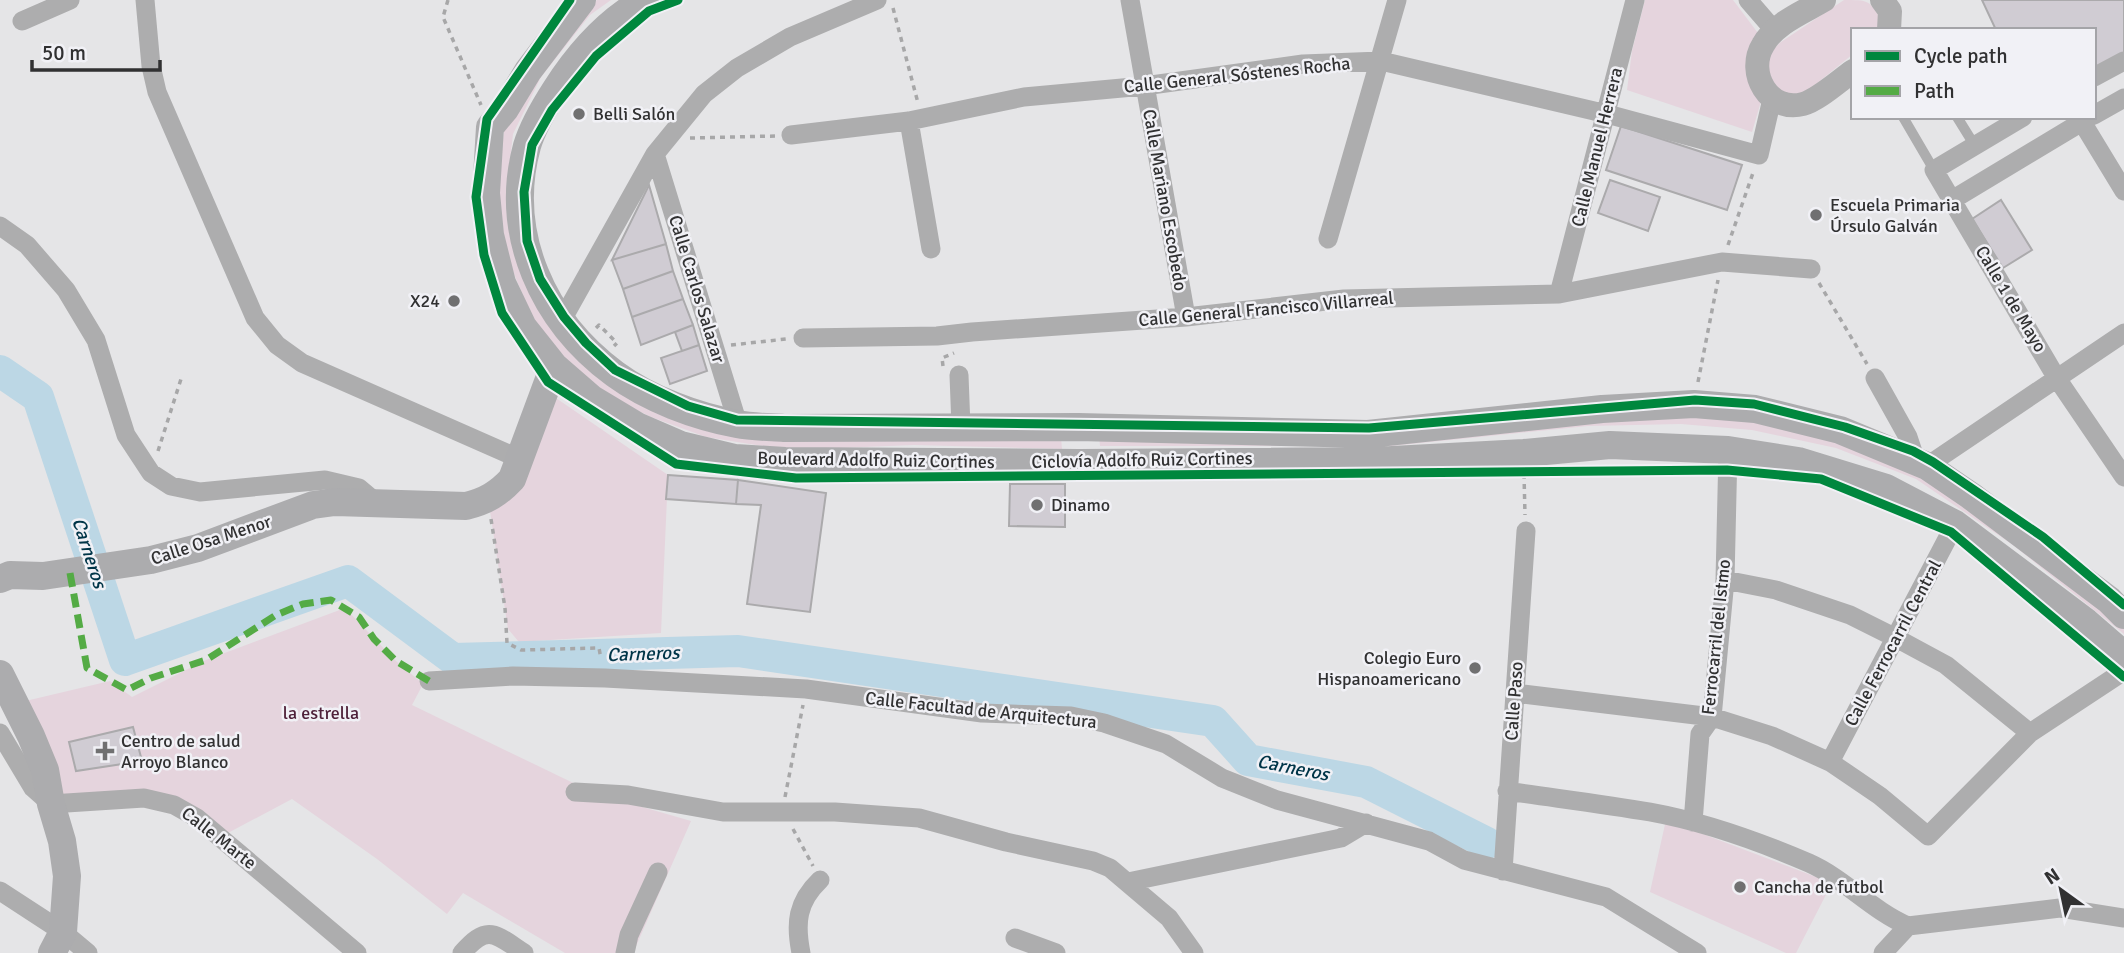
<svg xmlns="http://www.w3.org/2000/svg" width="2124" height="953" viewBox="0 0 2124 953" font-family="Signika,sans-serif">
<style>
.green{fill:#e5d4dd}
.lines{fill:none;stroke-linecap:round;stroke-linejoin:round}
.river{stroke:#bcd7e5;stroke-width:32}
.building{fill:#d0ccd3;stroke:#abaaac;stroke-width:2}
.path{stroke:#a7a7a8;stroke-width:3.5;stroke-dasharray:5 5;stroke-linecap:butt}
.service{stroke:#adadae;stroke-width:10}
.minor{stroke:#adadae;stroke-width:19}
.tertiary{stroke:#adadae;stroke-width:24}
.secondary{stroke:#acacae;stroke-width:28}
.quiet{stroke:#54ab45;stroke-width:7;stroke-dasharray:14 7;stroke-linecap:butt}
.cycleway-casing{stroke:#f1f1f6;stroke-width:13}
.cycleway{stroke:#00873e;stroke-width:9}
.poi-dot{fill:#707071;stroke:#f1f1f6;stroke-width:2.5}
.labels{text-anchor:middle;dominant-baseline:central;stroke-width:5;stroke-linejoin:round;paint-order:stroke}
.street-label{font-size:18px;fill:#313132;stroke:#f1f1f6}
.poi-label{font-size:18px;fill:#313132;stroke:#f1f1f6;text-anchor:start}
.park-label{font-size:18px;fill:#4f213a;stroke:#f1f1f6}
.water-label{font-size:19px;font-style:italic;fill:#003548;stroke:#f1f1f6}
</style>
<rect width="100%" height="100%" fill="#e5e5e7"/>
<!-- green -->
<path class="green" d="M597,0h14l-21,15 -49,62 -28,57 -7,60 7,50 28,66 24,37 46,39 44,22 406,29 1,12 -148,-4 -126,5 -82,-13 -55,-20 -45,-22 -48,-41 -27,-39 -28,-68 -7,-54 8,-62 80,-121z
M1645,0h88l28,37 1,61 -10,34 -125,-42 5,-39z
M1844,0c24,0 26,0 37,20l-3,10h-25v24l-59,48 -26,-15 -1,-32 14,-13z
M553,396l115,79 -7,158 -142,9 -11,-13 -18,-118z
M1680,416l71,6 88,17 80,32 205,151v12l-111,-89 -97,-66 -80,-31 -84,-18 -71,-6 -93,2 -197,20h-291l-1,-10z
M345,608l51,53 27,23 -11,21 182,88 97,28 -58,132h-68l-102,-60 -16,21 -70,-55 -85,-60 -66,35 -46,-35 -129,5 -34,-101 93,-22 22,16 74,-37z
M1666,820l166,63 -36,70h-10l-136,-61z"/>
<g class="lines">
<!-- river -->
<path class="river" d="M0,371l38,26 87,263 223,-79 105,78 285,-8 475,70 35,39 118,22 121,61"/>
</g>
<!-- building -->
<path class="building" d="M1982,0h142v55l-30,16v-41h-98z
M1621,126l121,39 -15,45 -121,-40z
M1610,180l50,17 -12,34 -50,-18z
M649,185l17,59 -54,16z
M2001,200l31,50 -29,18 -31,-49z
M666,244l7,27 -50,18 -11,-29z
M673,271l10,28 -51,18 -9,-28z
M683,299l10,26 -52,20 -9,-28z
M693,325l6,20 -17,6 -7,-19z
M699,345l8,26 -37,13 -9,-26z
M668,475l70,5 -2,24 -70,-5z
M738,480l88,13 -16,119 -63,-8 14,-99 -25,-1z
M1010,484h55v43l-56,-1z
M133,727l9,34 -66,10 -7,-29z"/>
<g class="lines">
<!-- path -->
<path class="path" d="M448,0l-5,17 38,88
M893,8l25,95
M690,138l86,-2
M1728,245l26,-75
M1819,283l48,81
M596,328l3,-3 18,18 -3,3
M731,345l55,-6
M943,366l-1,-8 12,-5
M1698,382l20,-102
M158,451l24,-75
M1524,474l1,41
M491,519l14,89 2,35 14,7 78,-2 2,11
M785,797l18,-92
M793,829l20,37"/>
<!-- service -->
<path class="service" d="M1903,117l31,53
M1957,117l18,29"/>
<!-- minor -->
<path class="minor" d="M145,0l6,66 6,26 98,226 22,27 25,18 218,96
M1130,0l56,317
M1748,0l26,30
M22,21l48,-21
M2094,77l30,-16
M2094,115l30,-17
M2023,117l-89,53 122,207 68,100
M2079,117l45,74
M909,121l22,128
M791,135l118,-14 115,-24 120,-11 159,-22 78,-3 226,53 152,41 13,-56
M655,154l83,270
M1952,200l138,-83
M0,226l27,19 39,45 30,50 30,95 25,38 20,13 29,6 125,-12 34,8 19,16
M1328,239l69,-239
M1559,294l76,-294
M562,320l93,-166 49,-60 33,-26 53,-31 87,-37
M803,338l134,-2 35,-4 214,-15 158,-18 215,-5 163,-32 89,7
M959,375l2,52
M1875,378l33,59 8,24
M1927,466l197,-133
M1725,580l51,10 74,25 46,23 50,27 84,68
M429,681l84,-5 92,2 201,11 176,24 89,3 33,7 62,21 56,34 55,22 152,41 35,19 142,37 91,56
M1515,693l197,24 60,19 58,26 50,34 48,40 102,-103 94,-62
M0,733l33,55 18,16 93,-6 30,7 23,13 160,135
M1830,762l125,-238
M1507,791c47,7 96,13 143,21 55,10 108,29 159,51 36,16 62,47 99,63l152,-18 64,10
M575,792l53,3 95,17h112l84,6 87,24 87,19 17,7 59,50 25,35
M1693,822l7,-88 12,-17 13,-137 3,-130
M1503,871l23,-340
M1128,882l213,-44 25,-15
M0,891l63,41 25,21
M1015,938l41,15
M462,953c26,-30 33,-19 62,0
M625,953l4,-18 29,-63
M801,953c-6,-30 -4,-51 19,-73
M1883,953l25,-27"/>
<!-- tertiary -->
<path class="tertiary" d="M1824,0c-20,12 -49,23 -61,45 -17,28 6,68 40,59 15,-4 37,-24 50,-33
M1882,0l8,11 -1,19"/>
<!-- secondary -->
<path class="secondary" d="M582,0l-54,71 -23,38 -15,18 -4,66 4,42 12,48 21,44 31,39 38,33 45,27 44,19 54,13 50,3 294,2 295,-2 150,-8 86,-8 118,5 70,11 88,27 69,36 131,98 38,33
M645,0c-38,21 -66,53 -89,89 -11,17 -23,37 -29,57 -24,88 16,175 88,228 34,25 80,42 122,50 15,3 32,3 47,4l294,-1 290,7 234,-25 92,-5 61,5 85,21 87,36 44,30 138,104 15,15
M0,579l10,-4 33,1 108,-16 47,-12 115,-43 22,-3 131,4c20,-5 32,-12 46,-27l42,-113
M0,674l31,62 14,34 6,34 11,37 5,35 -4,56 -11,21"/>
<!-- quiet -->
<path class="quiet" d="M70,573l17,95 40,22 24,-12 55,-18 70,-45 27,-11 28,-4 28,17 15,22 22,22 33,20"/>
<!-- cycleway casing -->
<g class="cycleway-casing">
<path id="cycleway" d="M570,0l-83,119 -11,78 8,58 18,58 46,69 128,82 120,14 931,-8 94,9 130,53 173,145
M678,0l-29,11 -53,45 -44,54 -20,35 -8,47 3,49 13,38 24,38 22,26 29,27 73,36 49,14 632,8 326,-28 59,4 91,23 68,24 20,11 110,75 81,68"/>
</g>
<!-- cycleway -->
<use href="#cycleway" class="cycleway"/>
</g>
<!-- markers -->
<g class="poi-dot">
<circle cx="579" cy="114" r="7"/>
<circle cx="1816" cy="215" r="7"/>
<circle cx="454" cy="301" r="7"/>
<circle cx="1037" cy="505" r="7"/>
<circle cx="1475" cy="668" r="7"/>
<path d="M101.5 740.5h7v7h7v7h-7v7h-7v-7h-7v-7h7z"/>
<circle cx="1740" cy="887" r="7"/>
</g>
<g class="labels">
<!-- street labels -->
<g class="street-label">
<text transform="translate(1237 75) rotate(-6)">Calle General Sóstenes Rocha</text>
<text transform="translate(1597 147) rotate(-76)">Calle Manuel Herrera</text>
<text transform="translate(1165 200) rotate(80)">Calle Mariano Escobedo</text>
<text transform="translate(697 289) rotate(73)">Calle Carlos Salazar</text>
<text transform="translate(2011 299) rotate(59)">Calle 1 de Mayo</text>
<text transform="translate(1266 309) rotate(-5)">Calle General Francisco Villarreal</text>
<text transform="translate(876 460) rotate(1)">Boulevard Adolfo Ruiz Cortines</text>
<text transform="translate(1142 460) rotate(-1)">Ciclovía Adolfo Ruiz Cortines</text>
<text transform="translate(211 540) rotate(-18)">Calle Osa Menor</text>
<text transform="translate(1716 637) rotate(-84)">Ferrocarril del Istmo</text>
<text transform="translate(1893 643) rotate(-62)">Calle Ferrocarril Central</text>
<text transform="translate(1514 701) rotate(-86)">Calle Paso</text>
<text transform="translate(981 710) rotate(6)">Calle Facultad de Arquitectura</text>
<text transform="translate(219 838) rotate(38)">Calle Marte</text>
</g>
<!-- poi labels -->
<g class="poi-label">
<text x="593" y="114">Belli Salón</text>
<text x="1830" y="205">Escuela Primaria<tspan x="1830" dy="21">Úrsulo Galván</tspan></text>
<text x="440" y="301" text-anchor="end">X24</text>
<text x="1051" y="505">Dinamo</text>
<text x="1461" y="658" text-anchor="end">Colegio Euro<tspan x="1461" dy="21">Hispanoamericano</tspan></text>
<text x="121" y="741">Centro de salud<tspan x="121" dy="21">Arroyo Blanco</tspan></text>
<text x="1754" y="887">Cancha de futbol</text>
</g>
<!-- park labels -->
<g class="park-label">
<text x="321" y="713">la estrella</text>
</g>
<!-- water labels -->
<g class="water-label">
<text transform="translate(89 553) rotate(72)">Carneros</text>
<text transform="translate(643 654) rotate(-2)">Carneros</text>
<text transform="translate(1293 768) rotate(11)">Carneros</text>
</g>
</g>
<!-- legend -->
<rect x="1851" y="28" width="245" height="91" fill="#f1f1f6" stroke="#a4a4a8" stroke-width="2"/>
<rect x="1865" y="51" width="35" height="10" fill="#00873e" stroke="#a4a4a8" stroke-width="2"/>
<text x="1914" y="63" font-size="21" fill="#313132">Cycle path</text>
<rect x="1865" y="86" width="35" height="10" fill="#54ab45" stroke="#a4a4a8" stroke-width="2"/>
<text x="1914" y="98" font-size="21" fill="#313132">Path</text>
<!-- north arrow -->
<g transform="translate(2061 890) rotate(327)" stroke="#f1f1f6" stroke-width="5" paint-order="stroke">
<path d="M0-5L12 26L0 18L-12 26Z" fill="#313132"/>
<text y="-10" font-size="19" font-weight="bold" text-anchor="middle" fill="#313132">N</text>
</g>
<!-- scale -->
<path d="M32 60v10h128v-10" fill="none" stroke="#313132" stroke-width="3.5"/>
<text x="42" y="60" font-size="21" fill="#313132" stroke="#f1f1f6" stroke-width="5" paint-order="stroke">50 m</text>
</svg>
